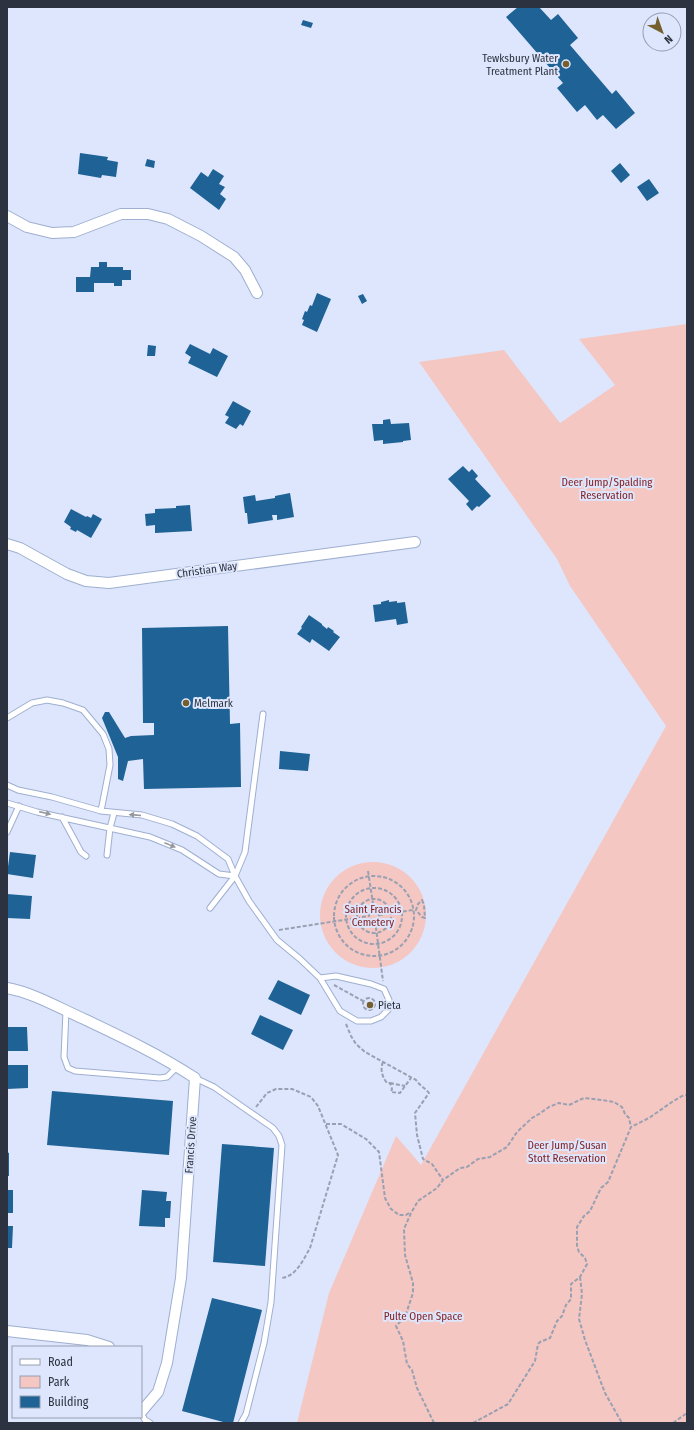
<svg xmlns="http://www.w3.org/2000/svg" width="694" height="1430" viewBox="0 0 694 1430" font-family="'Fira Sans Condensed',sans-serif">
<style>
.green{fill:#f5c7c2}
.building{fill:#1e6296}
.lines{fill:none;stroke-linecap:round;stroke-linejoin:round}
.service-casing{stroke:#9fafd0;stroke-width:7}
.minor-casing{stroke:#9fafd0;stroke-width:12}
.path{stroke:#98a0b2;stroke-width:2;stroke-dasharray:4 2;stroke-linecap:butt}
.service{stroke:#fff;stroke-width:5}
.minor{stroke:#fff;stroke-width:10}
.oneway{fill:#96989f}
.poi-dot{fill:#755f2f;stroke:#dde6fc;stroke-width:1.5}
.labels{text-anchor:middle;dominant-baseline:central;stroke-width:4;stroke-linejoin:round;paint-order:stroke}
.poi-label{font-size:11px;fill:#2c323f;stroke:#dde6fc;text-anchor:start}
.park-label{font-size:11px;fill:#811c1d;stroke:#dde6fc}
.street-label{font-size:11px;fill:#2c323f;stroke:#dde6fc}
</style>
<rect width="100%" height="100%" fill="#dde6fc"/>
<!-- green -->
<path class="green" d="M687,324v1099h-390l32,-130 67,-157 25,29 245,-439 -96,-140 -13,-27 -138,-197 85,-12 56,73 55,-38 -36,-46z
M320 915a53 53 0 1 1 106 0a53 53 0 1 1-106 0Z"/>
<!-- building -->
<path class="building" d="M518,7h21l12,13 7,-6 20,24 -8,7 42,49 4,-4 19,23 -19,16 -13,-14 -6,5 -12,-15 -8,7 -20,-24 6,-5 -57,-66z
M303,20l10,3 -2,5 -10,-3z
M80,153l28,4 -1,3 11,2 -2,15 -14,-2 -1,3 -23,-4z
M147,159l8,2 -1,7 -9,-2z
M620,163l10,12 -9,8 -10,-12z
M213,169l11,7 -5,8 6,3 -5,7 6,5 -7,11 -29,-22 11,-16 7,5z
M649,179l10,14 -12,8 -10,-14z
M99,262h8v5h16v3h8v10h-9v6h-8v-3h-20v9h-18v-15h14l1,-10h8z
M317,293l14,6 -14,33 -15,-7 2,-5 -2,-1 3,-8 2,1 3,-7 2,1z
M363,294l4,7 -5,3 -4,-8z
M190,344l20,10 3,-6 15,8 -11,21 -29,-14 3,-6 -6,-4z
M148,345l8,1 -1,10h-8z
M233,401l18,10 -8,15 -3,-2 -4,5 -11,-6 4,-6 -4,-2z
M390,419l1,5 18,-1 2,17 -8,1v1l-20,2v-4l-9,1 -2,-17h11v-4z
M463,466l6,6 3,-3 6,7 -3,3 16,17 -12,11 -2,-1 -5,5 -6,-7 3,-3 -21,-22z
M290,493l4,24 -17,3v-5h-5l1,5 -25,4 -1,-11h-2l-2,-16 12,-2 1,6 19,-3v-2z
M190,505l2,26 -37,2v-8l-9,1 -1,-12 10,-1v-4l21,-1v-2z
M71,509l15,8 1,-1 4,2 2,-4 9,5 -11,19 -14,-8 -1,2 -6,-3 1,-2 -7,-5z
M389,600v2l8,-1v2l8,-1 3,21 -11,2 -1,-6 -21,3 -2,-17 8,-1v-2z
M309,615l13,9v1l5,4 1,-2 6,4 -1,1 7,5 -11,14 -17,-12 -2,4 -13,-9 5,-6 -1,-1z
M228,626l2,98 10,-1 1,64 -97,2 -1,-30 -15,2 -5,20 -5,-2v-22l-16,-39 3,-6h4l16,26 6,-2 23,-1v-12h-11l-1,-95z
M280,751l30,3 -2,17 -29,-2z
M10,852l26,3 -3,23 -26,-4z
M7,894l25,2 -2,23 -23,-1z
M278,980l32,15 -9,20 -33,-16z
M260,1015l33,15 -10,20 -32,-16z
M7,1027h20l1,24h-21z
M7,1065h21v23l-21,1z
M52,1091l121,10 -4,54 -122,-10z
M222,1144l52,4 -9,118 -52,-4z
M7,1152l2,1v23h-2z
M7,1190h6v23h-6z
M142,1190l25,2 -1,9h5l-1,17h-5v9l-26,-1z
M7,1226h6l-1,22h-5z
M212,1298l50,12 -29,113h-6l-45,-12z"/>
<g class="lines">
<!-- service casing -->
<g class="service-casing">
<path id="service" d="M7,718l25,-15 15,-3 16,3 20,7 20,24 6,15 1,16 -9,46
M7,785l11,5 34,7 49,14 41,4 30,9 25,12 31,23 7,17 14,25 28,39 23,19 20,19 20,33 17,10h14l10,-4 7,-7 1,-10 -5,-11 -13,-5 -35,-8 -16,2
M7,803l30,9 113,25 32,13 37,24 16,2
M62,817l19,35 5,4
M7,832l12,-26
M107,855l3,-27 4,-15
M210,908l25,-32 10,-24 18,-138
M66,1011l-2,46 4,11 7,3 85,7 7,-1 11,-11
M195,1078l19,9 59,41 6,8 3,9 -11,157 -7,41 -18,71 -5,9
M141,1413l4,7 5,3"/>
</g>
<!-- minor casing -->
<g class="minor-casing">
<path id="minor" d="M7,216l20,11 25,6 22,-1 47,-18h27l20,5 33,17 33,21 11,13 12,23
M7,544l13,4 47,26 19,7 23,2 306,-41
M7,988c27,5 52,20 77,31 38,18 76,36 111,59l-14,200 -14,85 -9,29 -17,20
M7,1331l80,9 22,7"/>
</g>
<!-- path -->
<path class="path" d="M368,871l6,39
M334 916a40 40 0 1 1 80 0a40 40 0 1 1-80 0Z
M346 916a28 28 0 1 1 56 0a28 28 0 1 1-56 0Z
M357 916a17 17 0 1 1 34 0a17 17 0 1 1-34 0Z
M422,900l2,5 1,13 -3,-1 -6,-7 2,-6z
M369 916a5 5 0 1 1 10 0a5 5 0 1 1-10 0Z
M379,915l34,-5
M375,921l8,60
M279,930l90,-14
M334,985l29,16
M363 1004a6 6 0 1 1 12 0a6 6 0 1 1-12 0Z
M346,1024l5,12 5,8 9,8 51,28c4,6 9,8 13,13l-14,20 2,22 6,24 9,5 11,16
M383,1062c-3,7 -1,15 4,21h3l2,6 -1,3 9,1 11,-15
M390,1083l15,3
M256,1107l11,-14 9,-4h16l19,8 7,9 20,49 -28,93c-7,12 -14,29 -29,30
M326,1124h15l25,15 13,13 6,46 6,11 8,6h7l3,-2
M580,1277l2,17 -3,25 6,21 20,53 17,30
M434,1423l-17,-35 -5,-18 -5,-6 -4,-23 -7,-15 9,-9 8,-24v-10l-8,-28 -1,-26 7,-16 7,-12 19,-13 6,-8 17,-12 7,-1 11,-8 12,-2 17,-10 10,-15 15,-14 7,-4 10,-7 10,-4 10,2 15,-7 18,2 12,2 8,5 3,7 4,4 2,9
M442,1423h4
M473,1423l35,-19 27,-43 3,-17 2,-2 10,-4 7,-17 5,-5 4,-11 5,-6v-15l9,-7 7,-13 -2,-6 -6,-6 -2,-6v-19l7,-11 6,-5 11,-23 7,-6 23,-55 18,-9 23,-16 10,-6 5,-1
M673,1423l14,-10"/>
<!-- service -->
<use href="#service" class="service"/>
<!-- minor -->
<use href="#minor" class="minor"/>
</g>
<!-- one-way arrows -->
<defs><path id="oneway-solid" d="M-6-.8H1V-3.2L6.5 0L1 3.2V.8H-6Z"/></defs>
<g class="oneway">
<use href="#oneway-solid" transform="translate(45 813) rotate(13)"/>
<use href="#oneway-solid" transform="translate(135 815) rotate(-175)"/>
<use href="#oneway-solid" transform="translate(170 845) rotate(22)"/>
</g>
<!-- markers -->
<g class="poi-dot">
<circle cx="566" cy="64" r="4"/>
<circle cx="186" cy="703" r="4"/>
<circle cx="370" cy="1005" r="4"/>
</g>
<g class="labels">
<!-- poi labels -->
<g class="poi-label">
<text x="558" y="58" text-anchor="end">Tewksbury Water<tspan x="558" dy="13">Treatment Plant</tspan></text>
<text x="194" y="703">Melmark</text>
<text x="378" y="1005">Pieta</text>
</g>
<!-- park labels -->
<g class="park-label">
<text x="607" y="482">Deer Jump/Spalding<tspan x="607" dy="13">Reservation</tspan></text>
<text x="373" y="909">Saint Francis<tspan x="373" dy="13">Cemetery</tspan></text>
<text x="567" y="1145">Deer Jump/Susan<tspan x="567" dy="13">Stott Reservation</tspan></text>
<text x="423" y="1316">Pulte Open Space</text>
</g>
<!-- street labels -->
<g class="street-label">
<text transform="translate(207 570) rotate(-8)">Christian Way</text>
<text transform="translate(191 1145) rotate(-86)">Francis Drive</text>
</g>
</g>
<!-- border -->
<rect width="694" height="1430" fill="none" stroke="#2c323f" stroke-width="16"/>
<!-- legend -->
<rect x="12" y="1346" width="130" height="72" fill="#dde6fc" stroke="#969eb0"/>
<rect x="20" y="1359" width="20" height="6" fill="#ffffff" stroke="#969eb0"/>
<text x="48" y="1366" font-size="12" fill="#2c323f">Road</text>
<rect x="20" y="1376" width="20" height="12" fill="#f5c7c2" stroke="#969eb0"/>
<text x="48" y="1386" font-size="12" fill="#2c323f">Park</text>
<rect x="20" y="1396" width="20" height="12" fill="#1e6296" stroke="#969eb0"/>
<text x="48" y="1406" font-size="12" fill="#2c323f">Building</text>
<!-- north arrow -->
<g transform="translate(662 32) rotate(139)"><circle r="19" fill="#dde6fc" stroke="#969eb0"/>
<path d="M0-3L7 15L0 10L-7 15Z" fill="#755f2f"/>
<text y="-6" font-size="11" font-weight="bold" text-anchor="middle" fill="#2c323f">N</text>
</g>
</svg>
